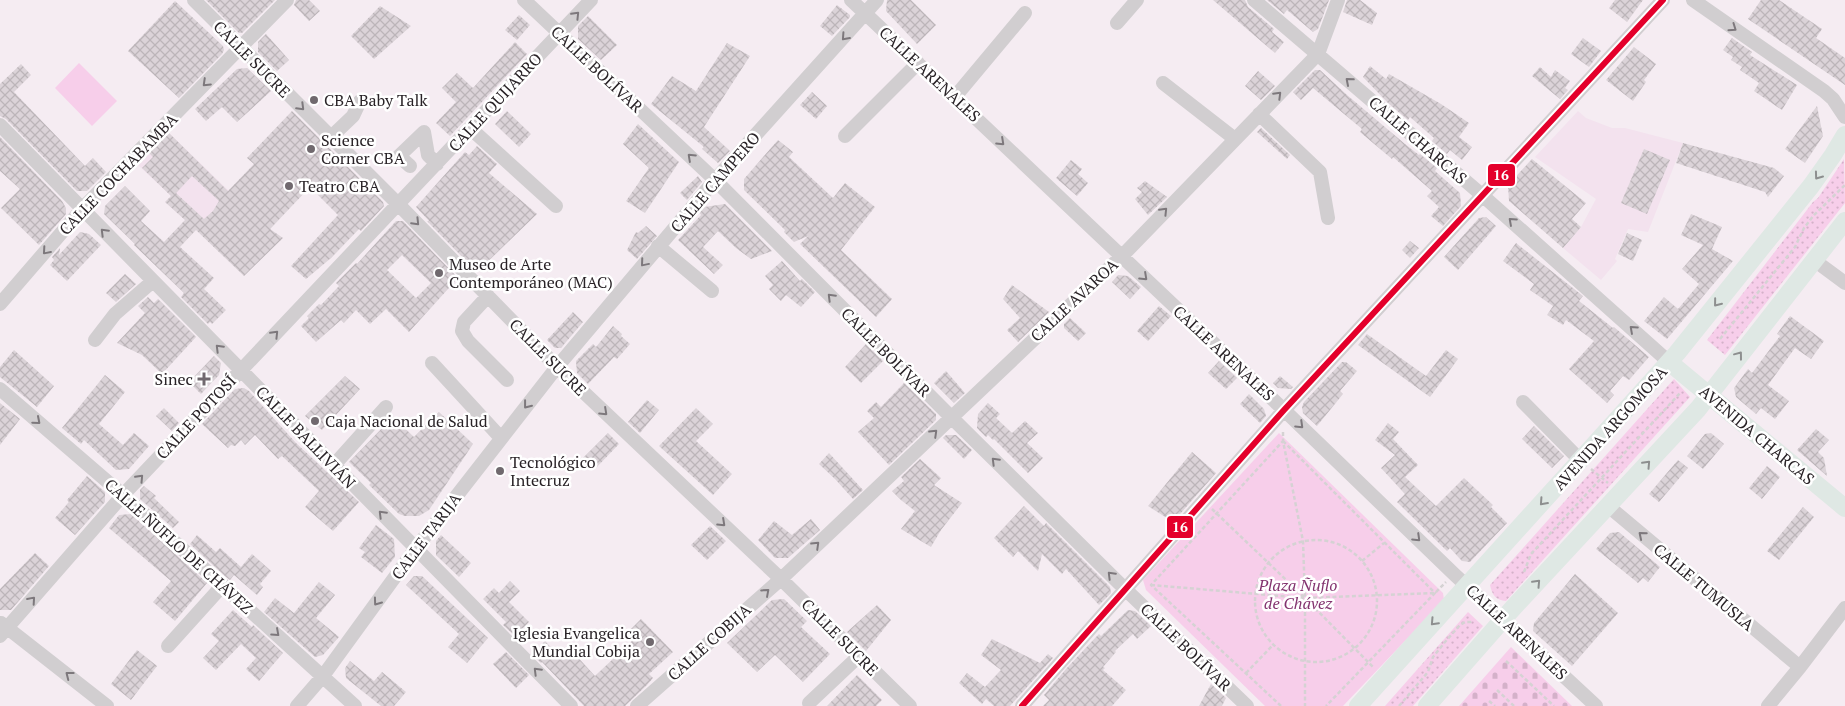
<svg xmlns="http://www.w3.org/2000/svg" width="1845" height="706" viewBox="0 0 1845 706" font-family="'PT Serif',serif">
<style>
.built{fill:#f3e2ee}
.grass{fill:url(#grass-dots)}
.cemetery{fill:url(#cemetery-stones)}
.park{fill:#f7ceea}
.building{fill:url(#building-cross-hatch);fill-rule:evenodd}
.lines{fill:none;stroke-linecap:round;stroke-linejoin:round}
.path{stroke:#d5d2d3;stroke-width:2.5;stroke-dasharray:4 2.5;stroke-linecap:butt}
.minor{stroke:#d1ced0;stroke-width:14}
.major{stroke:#dfe8e4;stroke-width:18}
.bus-1-casing{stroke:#fff;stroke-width:10}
.bus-1{stroke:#e4002b;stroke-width:6}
.oneway{stroke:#7d787c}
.oneway2{stroke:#8d8f8f}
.poi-dot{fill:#70696e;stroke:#fff;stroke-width:2}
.labels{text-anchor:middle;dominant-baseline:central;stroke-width:5;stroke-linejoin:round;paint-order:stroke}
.street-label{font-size:16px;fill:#292327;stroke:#fff}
.poi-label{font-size:16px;fill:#292327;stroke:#fff;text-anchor:start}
.park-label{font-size:16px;font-style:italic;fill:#83336f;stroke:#fff}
.line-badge{stroke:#fff;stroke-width:2}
.badge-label{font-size:14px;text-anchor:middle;font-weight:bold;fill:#fff}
</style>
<defs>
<pattern id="grass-dots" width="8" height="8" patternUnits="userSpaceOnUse" patternTransform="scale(1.25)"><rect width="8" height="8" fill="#f7ceea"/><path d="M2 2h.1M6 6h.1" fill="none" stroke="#d4b1c9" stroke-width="1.8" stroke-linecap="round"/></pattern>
<pattern id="cemetery-stones" width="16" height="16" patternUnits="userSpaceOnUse" patternTransform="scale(1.25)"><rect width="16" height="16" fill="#f7ceea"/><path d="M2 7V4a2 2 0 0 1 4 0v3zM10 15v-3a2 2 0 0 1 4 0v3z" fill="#d4b1c9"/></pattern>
<pattern id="building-cross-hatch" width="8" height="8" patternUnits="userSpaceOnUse" patternTransform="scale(1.25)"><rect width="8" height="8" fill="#dbd3d8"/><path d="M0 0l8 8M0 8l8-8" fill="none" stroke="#bcb5b9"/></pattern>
</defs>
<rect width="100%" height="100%" fill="#f5ecf2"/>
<!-- built -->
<path class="built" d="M1578,111l8,7 26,10h13l58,15 -35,89 -20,-3 -13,30 2,2 -16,19 -38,-32 18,-21 15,-28 -61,-42z
M168,132l61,59 -15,22 -19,16 -30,-27 6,-6 -34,-32z"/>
<!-- grass -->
<path class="grass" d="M1844,159l1,44 -120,152 -18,-15 106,-138 5,-4z
M1674,379l16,18 -184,204c-10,-1 -14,-6 -16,-16z
M1468,612l15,14 -70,80h-28z"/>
<!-- cemetery -->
<path class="cemetery" d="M1511,647l61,59h-113z"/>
<!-- park -->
<path class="park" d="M79,63l38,38 -25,25 -37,-38z
M1279,433l164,160 1,7 -101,106h-78l-119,-116 -3,-10z"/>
<!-- building -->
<path class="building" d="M206,0h69l-33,33h-3z
M296,0h13l11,11 -11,10 -15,-16z
M887,0h24l25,25 -19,19 -31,-33z
M1213,0h32l3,7 26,22 -2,3 12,10 -9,11z
M1267,0h62l-11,29 -5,3 -26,-22 -3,4z
M1347,0h13l17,13 -5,12 -29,-13z
M1615,0h28l-16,22 -18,-14z
M1761,0h18l43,29 -6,9 29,20v27l-97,-66z
M175,1l48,45 1,4 -2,4 -43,44 -51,-47z
M837,5l13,10v2l-18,19 -12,-10z
M380,6l31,20 -37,33 -23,-23z
M519,15l11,10 -13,15 -12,-10z
M588,16l29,29 -16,15 -23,-21v-13z
M266,34l23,26 -12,11 -19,-19v-10z
M1583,38l18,13 -12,16 -18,-13z
M1732,38l20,14 -2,3 47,30 -15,25 -28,-19 5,-8 -19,-13 2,-3 -11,-7 2,-3 -10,-7z
M515,42l12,12 -77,82 -14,-13 20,-21 -14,-14 15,-15 16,15z
M727,43l23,13 -46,71 26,24 -12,12 -16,-14 2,-2 -53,-43 21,-28 24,15z
M1634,47l22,17 -12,16 2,2 -13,19 -27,-21z
M21,64l10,11 -17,17 71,74 8,-8 13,14 -19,19h-10l-71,-72 -6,-3v-32z
M1370,66l16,13 3,-5 52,30 28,19 -10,14 13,10 -10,13 -12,-10 -3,4 -15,-13 2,-3 -24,-21 -2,3 -20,-17 -25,-26z
M1540,67l11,10 4,-7 15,11 -5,7 3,2 -8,9 -28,-23z
M247,68l24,23 -34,31 -15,-15 -16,14 -11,-12 42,-40z
M1315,70h5l27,25 58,49 14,11 1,-1 17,14 -2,3 25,22 1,13 -18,20 -12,-10 8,-9 -12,-11 5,-5 -39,-34 -1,2 -32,-27 2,-3 -49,-41 -12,12 -8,-8z
M1258,71l17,15 -14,14 -16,-14z
M812,92l15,14 -11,13 -16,-14z
M1817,106l6,30 -18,27 -20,-14z
M292,111l91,91 1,4 -23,25 -2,-2 -28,29 -25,21 -15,-13 47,-51 -28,-28 -40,42 13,9 -39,38 -48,-46 -16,17 34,31 -10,11 22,21 -14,14 -2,-2 -2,2 -27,-27 3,-4 -50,-48 1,-1 -31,-30 1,-8 20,-20 25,25 -9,10 23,21 21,-22 -20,-18 6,-6 -29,-28 11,-11 -4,-4 20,-20 59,58 26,-27 -7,-6zM192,176l27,25 -6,10 -9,8 -28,-26z
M507,111l24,23 -12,13 -24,-23z
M638,124l41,38 -34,51 -19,-12 23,-33 -26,-24z
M1261,128l29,27 -3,4 -30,-27z
M0,137l62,64 4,7v6l-27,31 -38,-37 19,-19 -20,-18z
M778,140l15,12 -4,5 44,41 12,-15 30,24 -34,43 51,49 -16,18 -76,-73 8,-8 -14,6 -10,-10 1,-2 -41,-40v-11z
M1683,143l91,25 10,8 -16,21 -3,-5 -89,-29z
M477,146l20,18 -8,9 48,41 -59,57 -7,-7 -1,1 -43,-44 3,1 -14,-15 49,-55 4,3z
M1644,149l26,11 -23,54 -26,-11z
M1532,159l54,44 -14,16 9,8 -18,21 -54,-47 -1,-16z
M1071,160l11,9 -4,5 10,9 -11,13 -21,-18z
M698,176l4,6 -15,18 -7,-7z
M1145,181l22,16 -19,18 -13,-16 7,-7 -5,-4z
M725,204l47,47 -21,8 -15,-11 -18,-17 -15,16 20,18 -9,9 -36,-34 23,-25 -2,-3 5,-5z
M1691,214l31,13 -10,22 21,12 -66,78 -23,-18 20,-24 14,12 21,-25 -17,-15 21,-24 -22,-10z
M1486,217l10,9 -38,44 -14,-13 35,-39z
M396,221h7l55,57 -49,54 -23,-23 -16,15 -14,-14 -12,13 -3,-3 -25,22 -15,-16 8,-8 -2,-2 12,-12 2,1 18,-19 -3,-3 20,-20 1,1zM402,255l29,28 -15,15 -29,-28z
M646,226l11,10 -20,23 -10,-9 9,-18 2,1z
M80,232l9,2 12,11 -34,36 -17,-16 4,-5 -2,-3 8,-9 -1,7z
M1627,233l15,7 -9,21 -15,-7z
M1410,241l9,7 -9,10 -8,-8z
M1516,243l67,53 -4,5 34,27 1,-1 35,30 -20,23 -6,-4 -13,15 4,4 -7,8 -38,-34 25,-28 -28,-21 -3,5 -16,-10 6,-9 -23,-16 4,-6 -31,-23z
M782,261l18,20 2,-2 13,13 -14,15 -15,-12 -5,6 -12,-12 4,-4 -8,-9z
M125,274l11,10 -20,18 -10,-9z
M1118,275l10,1 13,11 -11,12 -18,-17z
M1012,285l37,27 -31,30 -11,-12 13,-12 -17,-19z
M148,297l6,6 4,-4 38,38 -34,37 -20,-19 -25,-12 28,-30 -7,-7z
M1159,306l12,10 -23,25 -11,-10z
M573,312l10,10 -22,26h-6l-8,-8z
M1790,316l34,25 -13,18 -16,-11 -27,37 21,16 -14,18 -14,-11 -5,6 -20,-17 -2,-9 14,-19 4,4 28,-37 -3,-2z
M1070,318l16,15 -8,8 -14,-13v-4z
M613,326l9,8 -1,2 9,8 -13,15 -3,-2 -26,27 -11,-11 -1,-12 17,-17 3,3z
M1367,334l59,42 20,-26 12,9 -28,38 -72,-52z
M866,344l17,17 -22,22 -16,-16z
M14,350l40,36 -17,21 -37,-30v-10z
M214,356l7,7 -2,12 -18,19 -12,-12z
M1219,361l18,17 -11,11 -18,-16z
M1342,362h4l11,9 -17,20 3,3 -26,32 -14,-13 -1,-6 2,-5z
M946,371l19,22 -11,10 -20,-20z
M105,375l20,17 -26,32 24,21 11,-12 15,13 -20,23 -13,1 -32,-30 -3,4 -19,-16z
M345,376l15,13 -38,41 -17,-14z
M1280,376l13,11 -2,2 -13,-1 -5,-5z
M904,383l32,31v6l-47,45 -31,-33 16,-14 -7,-7 9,-9 5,5z
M244,388l5,3 47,52 63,59 -26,29 -28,-24 14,-16 -37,-35 -4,3 -23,-24 -10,10 -4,-5 -6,6 -4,-1 -3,3 -26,-24 33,-35z
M1249,394l15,15 2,7 -6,7 -20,-19z
M647,400l12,10 -19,23 -12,-11z
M0,403l20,16 -20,26z
M988,403l12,11 -4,4 16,15 13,-12 13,12 -11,10 16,15 -15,15 -34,-34 -1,1 -5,-5 -2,2 -9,-9 1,-14z
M164,408l15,15 -7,8 -16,-15z
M696,408l17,16 -17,17 36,33 -19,21 -54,-49z
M439,412l34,32 -44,66 -10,6h-14l-6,-2 -30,-29 2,-2 -22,-21 44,-45 21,20z
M1388,423l11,9 -6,7 25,26 -13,12 31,29 28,-28 29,27 -2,2 16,16 -37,39 -8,-1 -12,-13 -3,3 -50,-49 8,-8 -24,-26 14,-13 -20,-15z
M1534,426l30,30 -12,12 -30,-29z
M1816,429l13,11 -11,12 6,6 3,18 -30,-26z
M608,433l11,11 -25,26 -12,-11z
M1711,433l13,11 -21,25 -16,-13 18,-22z
M946,435h10l16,15 -8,9 -21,-21z
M1192,452l24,21 -43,49 -25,-16z
M829,453l34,37 -10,9 -18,-20 -16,-15z
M920,459l21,19 -7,7 28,18 -21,27 -10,17 -30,-18 14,-18 -14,-11 -9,-9 12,-10 -3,-4z
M1678,460l10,8 -29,34 -10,-8z
M1767,466l13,11 -18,22 -13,-11z
M87,476l18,16v10l-30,33 -20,-17 14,-16 -2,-2z
M144,486l12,10 -2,2 25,24 -6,6 -33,-29v-9z
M1024,506l20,20 2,-3 64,64 1,6 -12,12 -33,-36 -4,5 -20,-20 -4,17 -20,-20 -5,6 -19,-19z
M1803,507l11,10 -35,43 -12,-9z
M131,514l76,69 -32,38 -22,-19 18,-21 -62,-53 10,-13z
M811,519l9,11 -32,28h-13l-17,-18 16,-19 18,14z
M376,525l18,14 1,18 -13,16 -21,-16 4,-5 -6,-4z
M710,526l16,15 -19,19 -16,-15z
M1619,532l41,35 -12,15 -5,-4 -5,5 -42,-34 14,-16z
M197,535l19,17 4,-4 21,19 11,-13 19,17 -11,13 3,3 -6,8 -23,-20 -4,5 -4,-3 -36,-33z
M441,535l30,28 -12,14 -23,-22v-14z
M35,553l14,13 -38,44h-11v-21z
M1575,574l43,39 -46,53 -39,-35 1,-8z
M414,576h8l66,62 -21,25 -19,-16 11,-13 -53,-49z
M510,581l10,10 -11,11 20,20 -14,14 -12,-11 3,-3 -23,-23 11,-11 5,5z
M319,582l16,13 -19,23 23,19 -16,18 -8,2 -51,-45 11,-14 19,15z
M784,599l23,22 -6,6 29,27 -27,28 -28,-27 -18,17 -30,-29 45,-43z
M877,605l14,15 -25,31 -19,-19z
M233,610l19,17 1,-2 30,28 -24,28 -13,-12 10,-11 -15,-14 -25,26 -13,-12 16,-17 -8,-7z
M1128,610l7,1 16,15 -14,13 -4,-5 -18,17 1,1 -13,15 2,1 -2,2 23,20 -14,16h-69l6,-6 -5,-5 22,-26 30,-32 3,-3 2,2z
M641,619l32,33 -24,22 4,4 -6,7 -22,21h-41l-42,-44 -1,1 -9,-9 13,-13 18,19 9,-9 23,25 38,-36 -6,-7z
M992,639l48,24 8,-9 5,4 -43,48h-16l-8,-7 -4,5 -23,-21 8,-10 18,14 16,-17 -20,-15z
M137,650l20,16 -26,34 -20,-16z
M506,652l23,23 -13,13 -23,-24z
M350,661l24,20 8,-9 24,20 -12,14h-13l-35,-28 -1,-10z
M857,675l25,25 -6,6h-49z
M1211,684l15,14 -4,8h-23z"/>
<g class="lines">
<!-- path -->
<path class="path" d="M1720,339l75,-92 9,-19 10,-13 31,-30
M1283,432v9l20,100 2,57v108
M1283,441l152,152 -109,113
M1591,469l17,14
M1212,509l93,89 69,70
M1255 601a61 61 0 1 1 122 0a61 61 0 1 1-122 0Z
M1362,561l22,-18
M1524,572l7,-18 150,-162
M1151,585l154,13 130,-5 11,-11
M1506,661l48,45
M1246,673l27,-28
M1497,690l17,16
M1489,701l6,5
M1281,706l-130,-121 132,-144
M1399,706l29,-34 5,-15 12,-15 15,-17 5,-3h7"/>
<!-- minor -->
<path class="minor" d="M194,0l205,205 158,162 224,212 129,127
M524,0l191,180 236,237 174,172 122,117
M851,0l433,410 171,165 141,131
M1254,0l228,195 187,167
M1693,0l131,91 9,8 12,18
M1117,23l20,-23
M1163,83l72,56
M954,98l71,-85
M1259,114l61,58 8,46
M0,125l571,581
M470,128l86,78
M845,136l73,-73
M331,137l22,-21 7,-15
M410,166l-11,-10 25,-24 4,23 9,9
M658,246l54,45
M1814,260l31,23
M488,296l-24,26 -2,9 6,10 39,39
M0,304l82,-95 205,-209
M95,340l20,-26 38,-33
M432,363l69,75
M0,389l123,106 232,211
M1523,402l57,58
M334,465l52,-58
M1608,506l192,161
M1,623l106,83
M0,636l123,-141 468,-495
M168,646l55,-61
M809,703l50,-47
M297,706l26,-30 93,-128 141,-181 158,-187 162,-180
M637,706l144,-127 341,-323 196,-202 20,-54
M1022,706l262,-296 379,-410
M1768,706l32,-39 45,-59"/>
<!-- major -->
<path class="major" d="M1669,362l176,146
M1358,706l319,-353 134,-167 22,-31 12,-20
M1427,706l86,-98 185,-199 147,-188"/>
<!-- bus-1 casing -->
<g class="bus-1-casing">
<path id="bus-1" d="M1022,706l262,-296 379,-410"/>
</g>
<!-- bus-1 -->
<use href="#bus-1" class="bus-1"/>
</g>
<!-- one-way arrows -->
<defs><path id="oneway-chevron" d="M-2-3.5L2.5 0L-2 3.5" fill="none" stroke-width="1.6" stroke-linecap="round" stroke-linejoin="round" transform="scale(1.25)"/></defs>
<g class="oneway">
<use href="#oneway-chevron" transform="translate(576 15) rotate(-46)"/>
<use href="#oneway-chevron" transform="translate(1733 28) rotate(35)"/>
<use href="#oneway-chevron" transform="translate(845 37) rotate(132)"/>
<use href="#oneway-chevron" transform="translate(1349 81) rotate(-139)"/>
<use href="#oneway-chevron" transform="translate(206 83) rotate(136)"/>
<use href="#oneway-chevron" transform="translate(1278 95) rotate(-45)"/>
<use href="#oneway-chevron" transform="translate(301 107) rotate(45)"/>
<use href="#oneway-chevron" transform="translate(1001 142) rotate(43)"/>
<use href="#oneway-chevron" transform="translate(691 157) rotate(-137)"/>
<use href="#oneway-chevron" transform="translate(1164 211) rotate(-46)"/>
<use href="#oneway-chevron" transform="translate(1512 221) rotate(-138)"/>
<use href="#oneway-chevron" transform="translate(416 222) rotate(46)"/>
<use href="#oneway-chevron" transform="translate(104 232) rotate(-135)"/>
<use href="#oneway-chevron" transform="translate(46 251) rotate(131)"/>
<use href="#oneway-chevron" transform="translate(644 263) rotate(130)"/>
<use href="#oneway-chevron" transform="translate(1144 277) rotate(43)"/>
<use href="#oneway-chevron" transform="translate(831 297) rotate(-135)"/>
<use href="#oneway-chevron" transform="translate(1633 329) rotate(-138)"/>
<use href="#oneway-chevron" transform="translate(275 334) rotate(-46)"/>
<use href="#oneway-chevron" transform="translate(219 348) rotate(-135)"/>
<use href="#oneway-chevron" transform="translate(527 405) rotate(128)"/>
<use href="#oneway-chevron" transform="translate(604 412) rotate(43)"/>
<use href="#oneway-chevron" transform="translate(37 421) rotate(41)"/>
<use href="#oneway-chevron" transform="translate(1300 425) rotate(44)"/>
<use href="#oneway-chevron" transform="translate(934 433) rotate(-44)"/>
<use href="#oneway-chevron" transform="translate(995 461) rotate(-135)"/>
<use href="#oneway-chevron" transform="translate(140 478) rotate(-47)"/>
<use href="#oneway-chevron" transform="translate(382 514) rotate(-135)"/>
<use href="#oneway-chevron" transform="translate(722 523) rotate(43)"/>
<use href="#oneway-chevron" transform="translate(1642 535) rotate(-140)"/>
<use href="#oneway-chevron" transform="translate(1417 538) rotate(44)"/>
<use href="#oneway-chevron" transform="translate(816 545) rotate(-44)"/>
<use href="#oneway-chevron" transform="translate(1111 575) rotate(-135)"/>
<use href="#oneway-chevron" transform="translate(766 592) rotate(-42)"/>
<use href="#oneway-chevron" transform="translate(32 600) rotate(-49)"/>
<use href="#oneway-chevron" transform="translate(377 602) rotate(126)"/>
<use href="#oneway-chevron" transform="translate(276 633) rotate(42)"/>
<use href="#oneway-chevron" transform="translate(537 671) rotate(-135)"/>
<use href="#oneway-chevron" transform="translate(69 675) rotate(-142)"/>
</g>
<g class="oneway2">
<use href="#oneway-chevron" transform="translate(1818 176) rotate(126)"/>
<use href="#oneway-chevron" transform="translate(1717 303) rotate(129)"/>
<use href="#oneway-chevron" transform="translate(1739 355) rotate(-53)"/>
<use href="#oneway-chevron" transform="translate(1647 464) rotate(-47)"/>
<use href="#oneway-chevron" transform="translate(1543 502) rotate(132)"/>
<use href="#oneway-chevron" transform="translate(1537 583) rotate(-47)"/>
<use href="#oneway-chevron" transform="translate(1434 622) rotate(133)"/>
</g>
<!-- markers -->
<g class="poi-dot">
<circle cx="314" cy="100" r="5"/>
<circle cx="311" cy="149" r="5"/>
<circle cx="289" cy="186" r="5"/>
<circle cx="439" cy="273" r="5"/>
<path d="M201.5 371.5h5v5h5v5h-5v5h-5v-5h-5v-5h5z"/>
<circle cx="315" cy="421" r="5"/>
<circle cx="500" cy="471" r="5"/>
<circle cx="650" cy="642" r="5"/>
</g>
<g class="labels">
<!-- street labels -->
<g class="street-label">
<text transform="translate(252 59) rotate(45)">CALLE SUCRE</text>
<text transform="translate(597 69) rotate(43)">CALLE BOLÍVAR</text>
<text transform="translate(930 74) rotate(43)">CALLE ARENALES</text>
<text transform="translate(495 102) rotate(-47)">CALLE QUIJARRO</text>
<text transform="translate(1418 140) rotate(41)">CALLE CHARCAS</text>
<text transform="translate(118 174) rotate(-46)">CALLE COCHABAMBA</text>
<text transform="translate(715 182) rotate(-49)">CALLE CAMPERO</text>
<text transform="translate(1074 300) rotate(-43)">CALLE AVAROA</text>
<text transform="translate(886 352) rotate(45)">CALLE BOLÍVAR</text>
<text transform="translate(1224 353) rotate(43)">CALLE ARENALES</text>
<text transform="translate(548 357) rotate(45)">CALLE SUCRE</text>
<text transform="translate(196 417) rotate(-47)">CALLE POTOSÍ</text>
<text transform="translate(1610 428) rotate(-48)">AVENIDA ARGOMOSA</text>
<text transform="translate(1757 435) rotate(40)">AVENIDA CHARCAS</text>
<text transform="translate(306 437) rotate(46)">CALLE BALLIVIÁN</text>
<text transform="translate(426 536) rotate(-53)">CALLE TARIJA</text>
<text transform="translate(179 546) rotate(42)">CALLE ÑUFLO DE CHÁVEZ</text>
<text transform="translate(1704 587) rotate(40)">CALLE TUMUSLA</text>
<text transform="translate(1517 632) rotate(43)">CALLE ARENALES</text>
<text transform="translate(840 637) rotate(45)">CALLE SUCRE</text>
<text transform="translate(709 642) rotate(-42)">CALLE COBIJA</text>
<text transform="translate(1186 647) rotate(44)">CALLE BOLÍVAR</text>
</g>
<!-- poi labels -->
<g class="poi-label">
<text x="324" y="100">CBA Baby Talk</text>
<text x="321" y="140">Science<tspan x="321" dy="18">Corner CBA</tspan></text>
<text x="299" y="186">Teatro CBA</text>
<text x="449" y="264">Museo de Arte<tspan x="449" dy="18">Contemporáneo (MAC)</tspan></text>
<text x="193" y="379" text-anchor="end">Sinec</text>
<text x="325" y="421">Caja Nacional de Salud</text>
<text x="510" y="462">Tecnológico<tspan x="510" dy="18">Intecruz</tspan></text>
<text x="640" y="633" text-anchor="end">Iglesia Evangelica<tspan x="640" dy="18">Mundial Cobija</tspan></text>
</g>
<!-- park labels -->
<g class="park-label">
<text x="1298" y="585">Plaza Ñuflo<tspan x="1298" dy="18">de Chávez</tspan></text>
</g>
</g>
<g class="line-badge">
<rect x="1487" y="163" width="29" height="24" rx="5" fill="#e4002b"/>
<rect x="1166" y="515" width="28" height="24" rx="5" fill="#e4002b"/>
</g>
<g class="badge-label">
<text x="1501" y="180">16</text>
<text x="1180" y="532">16</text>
</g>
</svg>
